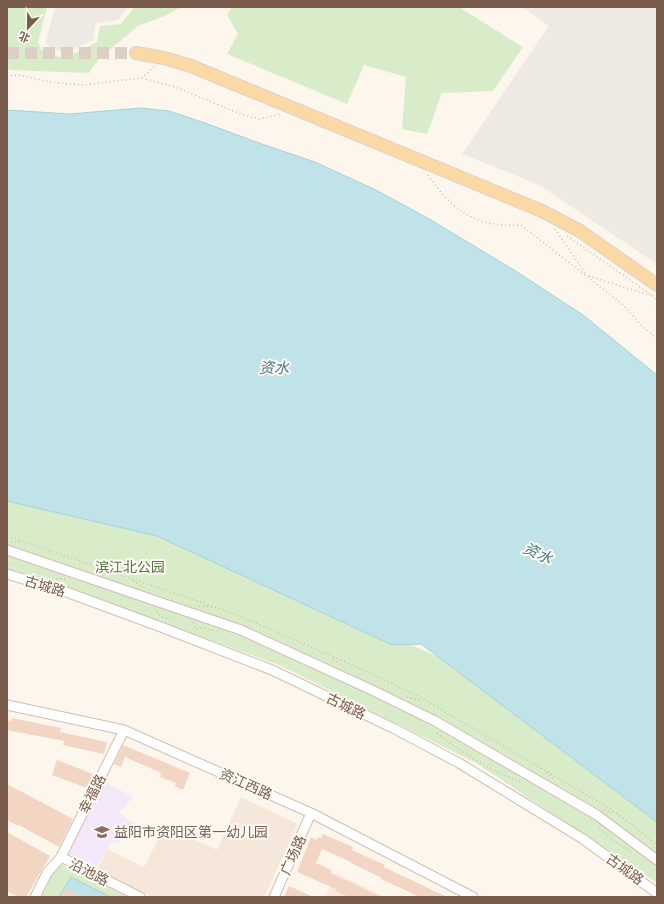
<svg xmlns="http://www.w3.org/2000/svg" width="664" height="904" viewBox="0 0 664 904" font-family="'Asap Condensed','Noto Sans SC',sans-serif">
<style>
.residential{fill:#f5e8da}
.commercial{fill:#fde8e0}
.industrial{fill:#efe9e4}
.education{fill:#f3e8fa}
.green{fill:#d8ecc9}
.water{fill:#bfe3e8;stroke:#a5d3da}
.building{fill:#f3d5c3}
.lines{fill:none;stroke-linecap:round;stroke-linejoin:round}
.major-tunnel{stroke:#dcd0c4;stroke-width:12;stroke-dasharray:12 6;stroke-linecap:butt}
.minor-casing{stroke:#d1beb0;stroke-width:11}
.major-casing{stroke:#dad1cd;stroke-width:14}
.path{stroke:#d9b8a5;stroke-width:1.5;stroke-dasharray:1 3;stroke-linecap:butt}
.minor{stroke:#fff;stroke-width:9}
.major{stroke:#fbd9a5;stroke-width:12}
.labels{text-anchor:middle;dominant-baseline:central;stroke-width:4;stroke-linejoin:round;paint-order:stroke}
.park-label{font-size:14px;fill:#537a41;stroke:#fffaf3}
.street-label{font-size:14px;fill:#7a5c4d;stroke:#fffaf3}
.education-label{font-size:14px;fill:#785e54;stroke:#fffaf3;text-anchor:start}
.water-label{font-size:15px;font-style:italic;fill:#437c86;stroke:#fffaf3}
</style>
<rect width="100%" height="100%" fill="#fdf6ec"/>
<!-- residential -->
<path class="residential" d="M241,797l57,27 -34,73h-112l-55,-27 10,-21 37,18 21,-41 52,24z"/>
<!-- commercial -->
<path class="commercial" d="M336,873l48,24h-59z"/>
<!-- industrial -->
<path class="industrial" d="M55,7h73l-10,13 -22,3 -3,17 -29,14 -19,-10z
M522,7h135v257l-118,-79 -77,-31 87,-128z"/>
<!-- education -->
<path class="education" d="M103,781l30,16 -14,16 15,11 -16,20 -6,-3 -16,26 -30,-15z"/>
<!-- green -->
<path class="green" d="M7,7h40l-9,35 3,7 23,10 33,-17 3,-16 21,-2 12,-15v-2h49l-20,10 -24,9 -39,33 -10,14 -80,-3 -2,-5z
M232,7h227l64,40 -30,44 -51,2 -15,41 -25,-5 4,-52 -42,-12 -17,39 -120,-50 11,-20 -11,-19z
M7,493l134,34 341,149 175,142v65l-181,-120 -197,-98 -248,-90 -24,-6z
M58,863l69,34h-86z"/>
<!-- water -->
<path class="water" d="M140,108l29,3 36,12 57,21 53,18 63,29 53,29 83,50 69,45 74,60v447l-236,-178 -29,1 -235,-109 -150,-35v-391l63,4z
M71,877l39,20h-51z"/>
<!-- building -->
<path class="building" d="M12,718l49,10 -1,4 47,10 -3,12 -41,-9 1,-4 -57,-11v-10l5,1z
M123,745l67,28 -7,17 -8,-4 1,-3 -16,-6 1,-4 -36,-16 -4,10 -7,-3z
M57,760l36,14 -6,14 -35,-13z
M7,784l66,35 -14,28 -40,-22 -1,1 -11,-6z
M7,832l43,24 -24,41h-8l-11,-6z
M323,834l30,13 -1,3 33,15 -1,2 63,30h-27l-39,-18 1,-1 -31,-15v-1l-29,-13 -6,14 16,7 -1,3 50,24h-32l-14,-6 1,-2 -39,-17 14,-35 5,3 2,-3 3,1z
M289,886l25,11h-30z
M65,889l17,8h-21z"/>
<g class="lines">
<!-- major-tunnel -->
<path class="major-tunnel" d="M7,53h129"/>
<!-- minor casing -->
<g class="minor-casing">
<path id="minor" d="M7,550l234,80 131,60 63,31 162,94 60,45
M7,574l62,19 92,34 111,43 123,59 64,34 124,76 74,54
M7,705l117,25 187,83 162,84
M61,857l63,-127
M35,897l12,-24 14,-16 79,40
M274,897l37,-84"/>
</g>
<!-- major casing -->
<g class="major-casing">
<path id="major" d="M136,53l28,5 27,8 351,145 38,20 77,54"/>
</g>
<!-- path -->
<path class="path" d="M7,76l12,-1 31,7 32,3 60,-7 13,-12
M142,78l33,9 68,28 17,4 20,-5
M428,175c25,36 48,53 93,50l101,79 21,23 14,12
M555,229l31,45
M567,236l90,63
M589,276l63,20
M7,536l225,77 125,54 59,28 195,114 46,36
M11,542h10
M7,562l5,3
M56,579h11
M133,581l11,6
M199,606l13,1
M157,611c3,8 10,8 17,6
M194,622l2,7 7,-1 14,3
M333,659l13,10
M407,697l15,4
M437,733c25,20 54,38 84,49
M547,772l7,8
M604,810l10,3
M599,827l12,12 20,13"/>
<!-- minor -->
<use href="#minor" class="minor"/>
<!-- major -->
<use href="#major" class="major"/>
</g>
<!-- icons -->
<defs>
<g id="school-bare" transform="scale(1.2)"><path d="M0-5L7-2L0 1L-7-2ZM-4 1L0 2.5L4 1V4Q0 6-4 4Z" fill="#8d6e63" stroke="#fffaf3" stroke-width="2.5" paint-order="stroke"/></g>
</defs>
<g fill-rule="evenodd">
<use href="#school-bare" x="102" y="832"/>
</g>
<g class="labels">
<!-- park labels -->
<g class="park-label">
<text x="130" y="567">滨江北公园</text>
</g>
<!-- street labels -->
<g class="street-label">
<text transform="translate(45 586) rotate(17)">古城路</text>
<text transform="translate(346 706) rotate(26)">古城路</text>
<text transform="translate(246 784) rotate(24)">资江西路</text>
<text transform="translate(92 794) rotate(-63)">幸福路</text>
<text transform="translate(293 855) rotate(-66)">广场路</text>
<text transform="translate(625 869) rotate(36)">古城路</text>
<text transform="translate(89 872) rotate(27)">沿池路</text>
</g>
<!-- education labels -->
<g class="education-label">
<text x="114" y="832">益阳市资阳区第一幼儿园</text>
</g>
<!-- water labels -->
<g class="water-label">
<text x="274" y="367">资水</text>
<text transform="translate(538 553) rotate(25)">资水</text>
</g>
</g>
<!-- border -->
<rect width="664" height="904" fill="none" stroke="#7a5c4d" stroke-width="16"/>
<!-- north arrow -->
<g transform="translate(28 28) rotate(202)" stroke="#fffaf3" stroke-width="3" paint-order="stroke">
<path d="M0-3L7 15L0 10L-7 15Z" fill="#7a5c4d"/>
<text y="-6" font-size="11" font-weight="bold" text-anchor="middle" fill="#7a5c4d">北</text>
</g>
</svg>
